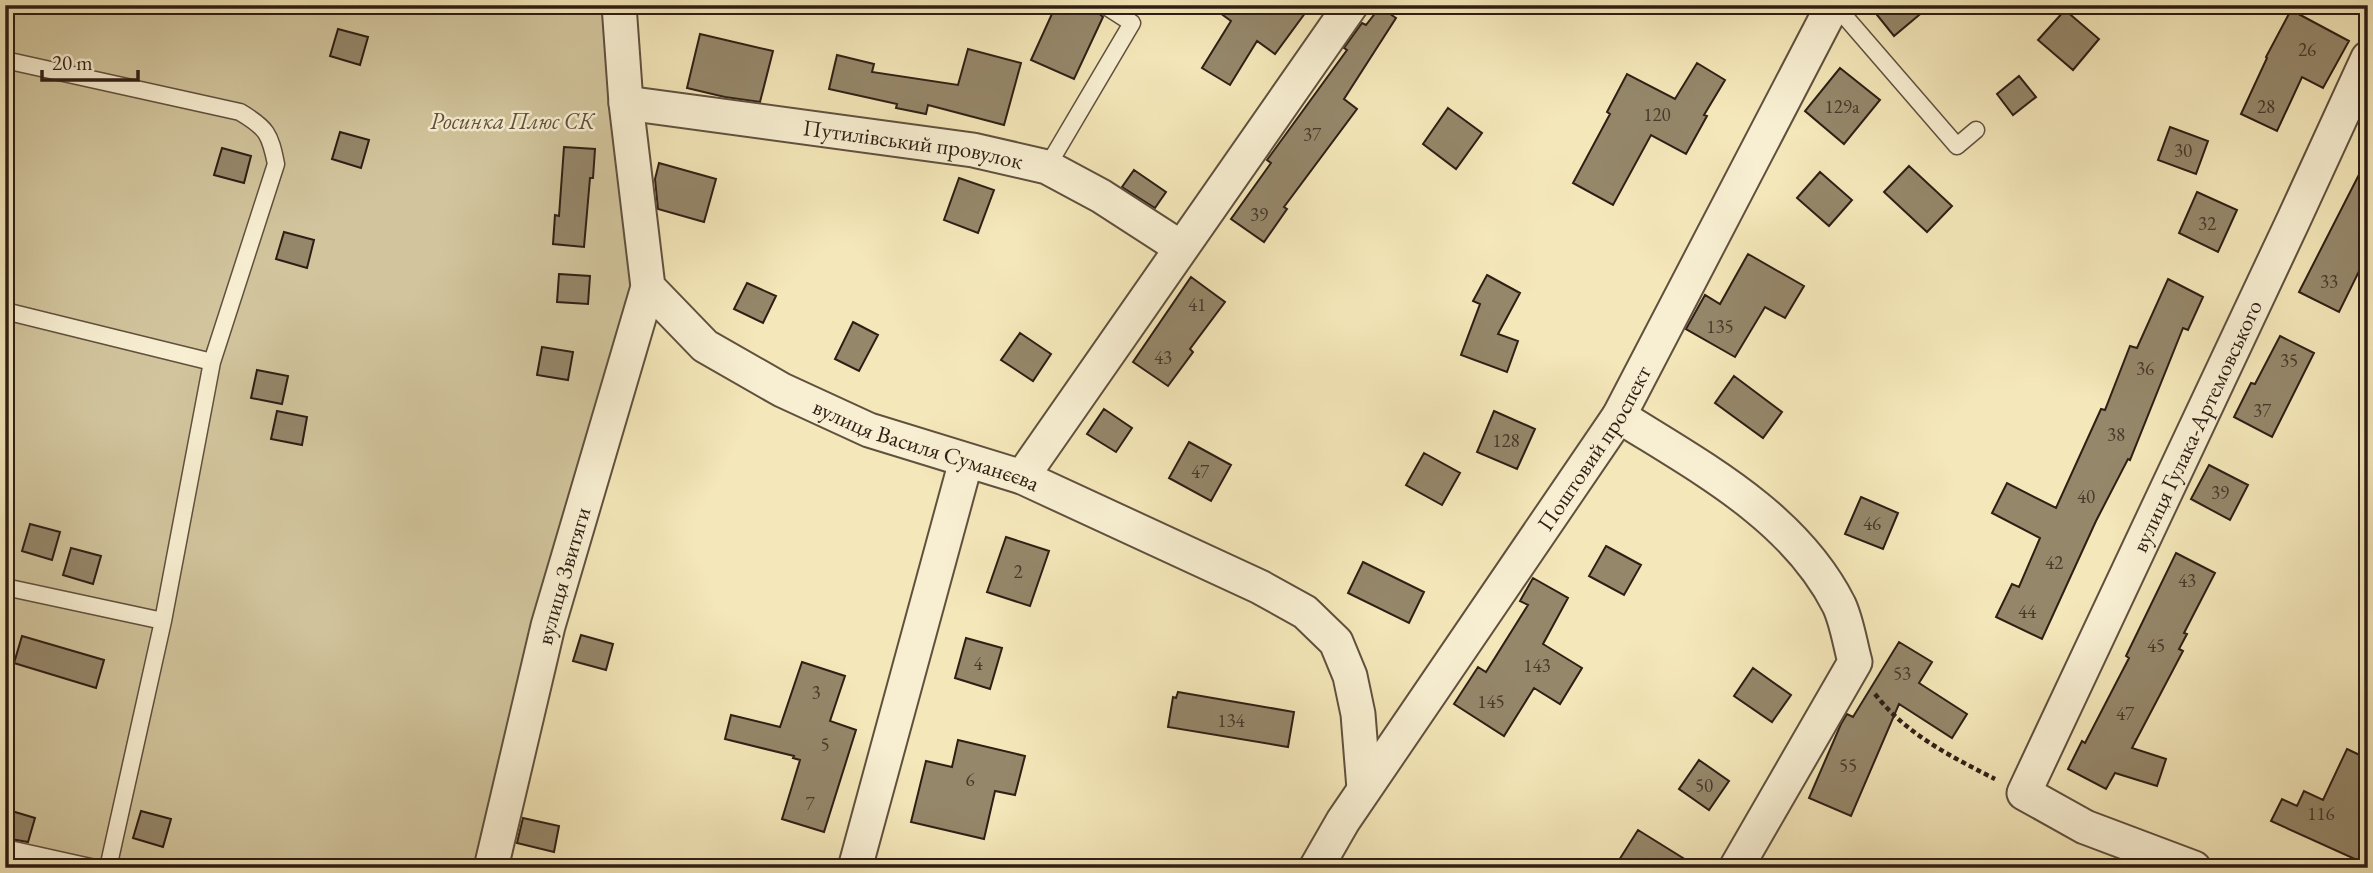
<svg xmlns="http://www.w3.org/2000/svg" width="2373" height="873" viewBox="0 0 2373 873" font-family="'EB Garamond',serif">
<style>
.green{fill:#d2c59d;stroke:#807259;stroke-width:2}
.building{fill:#95876a;stroke:#2e1e15;stroke-width:2}
.lines{fill:none;stroke-linecap:round;stroke-linejoin:round}
.lane-casing{stroke:#60503e;stroke-width:19}
.street-casing{stroke:#60503e;stroke-width:37}
.path{stroke:#2e1e15;stroke-width:4.5;stroke-dasharray:5 3.5;stroke-linecap:butt}
.lane{stroke:#f8efd2;stroke-width:16}
.street{stroke:#f8efd2;stroke-width:33}
.labels{text-anchor:middle;dominant-baseline:central;stroke-width:5;stroke-linejoin:round;paint-order:stroke}
.number-label{font-size:19px;fill:#48382a}
.park-label{font-size:23px;font-style:italic;fill:#5f503e;stroke:#f8efd2}
.street-label{font-size:23px;fill:#2e1e15;stroke:#f8efd2}
</style>
<rect width="100%" height="100%" fill="#f4e7b9"/>
<filter id="stains"><feTurbulence type="fractalNoise" baseFrequency=".00286" numOctaves="4"/><feColorMatrix values="0 0 0 0 .2 0 0 0 0 .09 0 0 0 0 .02 0 0 0 .5 -.17"/></filter>
<radialGradient id="worn" r=".72"><stop offset=".6" stop-color="#630" stop-opacity="0"/><stop offset="1" stop-color="#630" stop-opacity=".3"/></radialGradient>
<!-- green -->
<path class="green" d="M5,5h614l29,282 -157,581h-486z"/>
<!-- building -->
<path class="building" d="M1056,5h38l1,5 8,7 -29,62 -43,-19z
M1209,5h102l-36,49 -18,-13 -27,44 -28,-17 29,-47z
M1869,5h62l-37,31z
M1380,7l16,11 -52,81 13,10 -73,98 3,2 -23,33 -33,-23 40,-56 -4,-3 80,-110 -3,-2 18,-25 4,2z
M2065,10l34,29 -26,31 -35,-30z
M2291,10l58,31 -26,47 -21,-11 -25,54 -36,-17 26,-56 -1,-1z
M338,29l30,8 -8,28 -30,-9z
M700,34l73,17 -13,51 -35,-5 -38,-9z
M968,49l53,14 -17,62 -76,-20 -2,9 -30,-6 1,-4 -68,-15 8,-34 37,9 -2,8 86,13z
M1697,63l28,17 -21,35 3,1 -21,38 -35,-19 -38,70 -40,-22 37,-69 -3,-2 20,-38 48,25z
M1840,68l40,32 -36,44 -39,-33z
M2019,76l17,21 -23,18 -16,-21z
M1448,108l34,25 -26,36 -33,-25z
M2170,127l38,14 -12,33 -38,-14z
M340,132l29,8 -8,28 -29,-9z
M564,147l31,2 -2,29h-3l-6,69 -31,-3 2,-29 4,1z
M222,148l29,8 -7,27 -30,-8z
M2368,157v96l-29,59 -40,-20z
M659,163l57,16 -12,43 -46,-13 -3,-30z
M1909,166l43,40 -25,26 -43,-40z
M1134,170l32,22 -11,16 -33,-21z
M1820,172l32,28 -23,26 -32,-28z
M959,178l35,12 -16,43 -34,-13z
M2197,192l40,18 -19,42 -39,-19z
M284,232l30,8 -7,28 -31,-9z
M1748,254l56,32 -19,32 -20,-11 -30,50 -49,-28 19,-34 15,9z
M559,274l31,2 -2,28 -31,-2z
M1487,275l33,18 -22,41 20,7 -11,31 -46,-17 19,-51 -7,-3z
M1191,277l34,25 -35,47 3,3 -25,34 -35,-24z
M2168,279l35,18 -15,33 -5,-2 -53,132 -2,-1 -32,62 -54,118 -46,-22 16,-33 7,3 21,-49 -48,-25 15,-30 49,25 45,-99 4,1 25,-64 7,2z
M747,283l29,13 -13,27 -29,-14z
M853,322l25,13 -19,36 -24,-12z
M1020,333l31,21 -18,27 -32,-21z
M2280,336l34,17 -42,84 -38,-20 17,-34 4,1z
M542,347l31,5 -5,28 -31,-5z
M257,370l31,6 -6,28 -31,-6z
M1734,376l48,36 -19,26 -48,-35z
M1104,409l28,19 -16,24 -29,-18z
M277,411l30,6 -5,28 -31,-6z
M1494,411l41,18 -18,40 -40,-17z
M1189,442l42,23 -20,36 -42,-23z
M1424,453l36,20 -18,32 -36,-20z
M2209,465l39,20 -18,35 -39,-21z
M1861,497l37,16 -15,36 -38,-15z
M30,524l30,8 -8,28 -30,-9z
M1006,537l43,14 -19,55 -43,-14z
M1606,546l35,19 -17,30 -35,-19z
M71,548l30,8 -8,28 -30,-9z
M2176,553l39,20 -31,60 3,1 -8,15 4,2 -51,97 34,11 -9,27 -42,-13 -9,16 -38,-20 14,-28 3,2 44,-85 -3,-2z
M1363,562l61,30 -15,31 -61,-30z
M1533,578l35,20 -25,46 39,24 -22,36 -26,-16 -30,48 -50,-32 24,-37 8,5 42,-67 -8,-4z
M581,635l32,9 -7,26 -33,-9z
M22,636l82,24 -8,28 -82,-25z
M966,638l36,10 -12,41 -35,-11z
M1899,642l33,20 -13,21 48,31 -15,24 -53,-34 -48,112 -42,-18 32,-74 6,-10 6,3z
M802,662l43,14 -15,45 26,9 -32,102 -42,-13 18,-59 -7,-2 1,-2 -69,-17 6,-24 49,12z
M1753,668l38,27 -19,27 -38,-26z
M1178,692l116,20 -6,35 -120,-20 5,-30 3,1z
M958,740l67,16 -10,39 -20,-4 -11,48 -73,-17 15,-61 26,6z
M2347,749l21,10v106l-97,-44 11,-22 15,7 7,-15 19,9z
M1699,760l30,21 -20,29 -30,-21z
M5,809l30,9 -7,24 -23,-4z
M141,811l30,8 -8,28 -30,-9z
M523,818l36,8 -5,26 -37,-9z
M1638,830l61,38h-85z"/>
<g class="lines">
<!-- lane casing -->
<g class="lane-casing">
<path id="lane" d="M1835,5l122,141 19,-16
M5,60l235,52c27,16 30,22 36,52l-64,198 -49,259 -55,247
M1047,167l85,-144 -28,-18
M5,311l207,51
M5,587l158,34
M5,848l90,20"/>
</g>
<!-- street casing -->
<g class="street-casing">
<g id="street">
<path id="s1" d="M619,5l7,98 22,184 57,59 77,44 87,40 153,47 238,110 45,25 31,30 14,34 8,38 6,75"/>
<path id="s2" d="M626,103l347,47 74,17 54,29 79,51"/>
<path d="M1619,416c81,51 175,100 220,189 8,17 11,39 16,57l-119,206"/>
<path d="M1022,477l329,-472"/>
<path id="s3" d="M491,868l57,-242 100,-339"/>
<path d="M855,868l111,-407"/>
<path id="s4" d="M1316,868l27,-47 276,-405 214,-411"/>
<path id="s5" d="M2194,868l-109,-41 -61,-34 270,-574 74,-161"/>
</g>
</g>
<!-- path -->
<path class="path" d="M1875,694c31,40 75,62 120,85"/>
<!-- lane -->
<use href="#lane" class="lane"/>
<!-- street -->
<use href="#street" class="street"/>
</g>
<g class="labels">
<!-- number labels -->
<g class="number-label">
<text x="2307" y="49">26</text>
<text x="1842" y="106">129а</text>
<text x="2266" y="106">28</text>
<text x="1657" y="114">120</text>
<text x="1312" y="134">37</text>
<text x="2183" y="150">30</text>
<text x="1259" y="214">39</text>
<text x="2207" y="223">32</text>
<text x="2329" y="281">33</text>
<text x="1197" y="304">41</text>
<text x="1720" y="326">135</text>
<text x="1163" y="357">43</text>
<text x="2289" y="360">35</text>
<text x="2145" y="368">36</text>
<text x="2262" y="410">37</text>
<text x="2116" y="434">38</text>
<text x="1506" y="440">128</text>
<text x="1200" y="471">47</text>
<text x="2220" y="492">39</text>
<text x="2086" y="496">40</text>
<text x="1872" y="523">46</text>
<text x="2054" y="562">42</text>
<text x="1018" y="571">2</text>
<text x="2187" y="580">43</text>
<text x="2027" y="611">44</text>
<text x="2156" y="645">45</text>
<text x="978" y="663">4</text>
<text x="1537" y="665">143</text>
<text x="1902" y="673">53</text>
<text x="816" y="692">3</text>
<text x="1491" y="701">145</text>
<text x="2125" y="713">47</text>
<text x="1231" y="720">134</text>
<text x="825" y="744">5</text>
<text x="1848" y="765">55</text>
<text x="970" y="779">6</text>
<text x="1704" y="785">50</text>
<text x="810" y="803">7</text>
<text x="2321" y="813">116</text>
</g>
<!-- park labels -->
<g class="park-label">
<text x="512" y="121">Росинка Плюс СК</text>
</g>
<!-- street labels -->
<g class="street-label">
<text stroke="none"><textPath href="#s2" startOffset="290">Путилівський провулок</textPath></text>
<text stroke="none"><textPath href="#s5" startOffset="592">вулиця Гулака-Артемовського</textPath></text>
<text stroke="none"><textPath href="#s1" startOffset="609">вулиця Василя Суманєєва</textPath></text>
<text stroke="none"><textPath href="#s4" startOffset="504">Поштовий проспект</textPath></text>
<text stroke="none"><textPath href="#s3" startOffset="301">вулиця Звитяги</textPath></text>
</g>
</g>
<!-- margin -->
<rect width="2373" height="873" fill="none" stroke="#f4e7b9" stroke-width="28"/>
<rect x="7" y="7" width="2359" height="859" fill="none" stroke="#2e1e15" stroke-width="3.5"/>
<rect x="14" y="14" width="2345" height="845" fill="none" stroke="#2e1e15" stroke-width="2"/>
<!-- scale -->
<path d="M42 70v10h96v-10" fill="none" stroke="#2e1e15" stroke-width="3.5"/>
<text x="52" y="70" font-size="21" fill="#2e1e15" stroke="#f8efd2" stroke-width="5" paint-order="stroke">20 m</text>
<rect width="100%" height="100%" filter="url(#stains)"/>
<rect width="100%" height="100%" fill="url(#worn)"/>
</svg>
